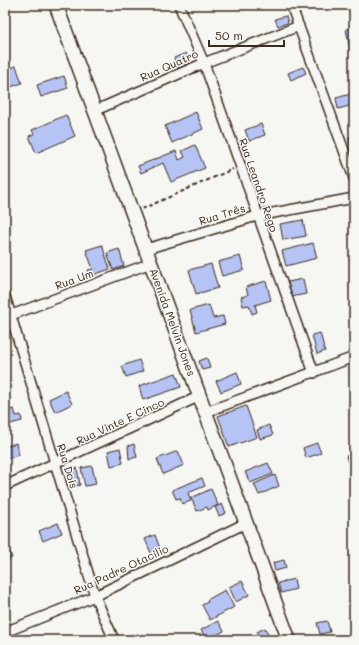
<svg xmlns="http://www.w3.org/2000/svg" width="359" height="645" viewBox="0 0 359 645" font-family="Mali,sans-serif">
<style>
.building{fill:#b6c4f5;stroke:#3b2a1e}
.lines{fill:none;stroke-linecap:round;stroke-linejoin:round}
.minor-casing{stroke:#3b2a1e;stroke-width:12}
.secondary-casing{stroke:#3b2a1e;stroke-width:16}
.path{stroke:#3b2a1e;stroke-width:2;stroke-dasharray:4 3;stroke-linecap:butt}
.minor{stroke:#f6f6f2;stroke-width:9}
.secondary{stroke:#f6f6f2;stroke-width:13}
.labels{text-anchor:middle;dominant-baseline:central;stroke-width:3;stroke-linejoin:round;paint-order:stroke}
.street-label{font-size:11px;fill:#3b2a1e;stroke:#f6f6f2}
</style>
<rect width="100%" height="100%" fill="#f6f6f2"/>
<filter id="ink" filterUnits="userSpaceOnUse"><feTurbulence type="fractalNoise" baseFrequency=".025" numOctaves="2"/><feDisplacementMap in="SourceGraphic" scale="8" xChannelSelector="R" yChannelSelector="G"/><feConvolveMatrix kernelMatrix="1 2 1 2 8 2 1 2 1" color-interpolation-filters="sRGB"/></filter>
<g filter="url(#ink)">
<!-- building -->
<path class="building" d="M286,16l2,7 -10,3 -3,-7z
M354,27v22l-4,1 -4,-21z
M186,53l4,10 -12,5 -4,-10z
M16,66l6,17 -17,6v-19z
M303,67l3,6 -15,7 -3,-7z
M64,76l4,12 -27,9 -4,-12z
M351,94l2,11 -15,4 -2,-11z
M196,112l7,17 -31,14 -7,-17z
M66,115l9,21 -39,17 -7,-17 5,-2 -2,-4z
M261,124l4,11 -16,6 -4,-11z
M354,136v13h-3l-2,-12z
M195,145l10,23 -34,14 -8,-19 -22,10 -3,-7 38,-15 3,9 6,-3 -3,-6z
M303,220l3,16 -23,4 -3,-16z
M313,243l4,15 -31,8 -4,-15z
M102,245l8,24 -20,7 -2,-6 5,-1 -7,-19z
M119,249l5,17 -11,4 -6,-17z
M240,256l4,14 -22,6 -4,-14z
M211,264l7,24 -22,6 -7,-24z
M303,279l3,15 -15,3 -3,-15z
M266,281l5,19 -16,5 2,7 -5,2 -3,-9 -6,1 -2,-9 7,-2 -2,-8z
M209,305l4,13 10,-2 2,8 -29,8 -6,-22z
M320,333l5,18 -8,3 -5,-19z
M207,358l3,10 -8,2 -3,-9z
M139,360l4,11 -17,6 -4,-11z
M237,372l4,12 -20,8 -5,-11z
M176,373l5,14 -38,13 -4,-14z
M66,391l6,13 -17,8 -6,-13z
M246,406l11,31 -28,10 -11,-31z
M14,409l2,7 5,-1 1,6 -16,4 -1,-14z
M269,425l4,10 -13,4 -3,-9z
M16,443l3,12 -13,4 -1,-12z
M317,443l4,10 -15,5 -3,-10z
M134,444l3,13 -8,2 -1,-13z
M120,448l3,15 -12,3 -3,-15z
M178,451l6,14 -21,9 -6,-15z
M354,454v17l-3,1 -5,-16z
M268,463l5,11 -23,9 -5,-11z
M92,466l4,18 -11,2 -4,-18z
M77,468l3,17 -10,2 -3,-17z
M275,475l4,11 -20,9 -5,-11z
M202,478l3,8 -17,7 3,8 -9,3 -2,-6 -4,1 -4,-9z
M211,489l7,16 -10,5 -1,-3 -10,4 -6,-13z
M222,504l4,9 -7,3 -4,-9z
M58,523l4,10 -19,8 -4,-10z
M155,535l7,19 -9,4 -8,-19z
M7,544l5,14 -7,3v-16z
M284,560l2,8 -11,3 -2,-8z
M294,579l2,10 -15,4 -3,-10z
M242,581l7,14 -13,7 -7,-15z
M225,590l9,17 -24,13 -8,-15 6,-3 -1,-2z
M218,621l6,10 -17,9 -6,-10z
M327,621l3,11 -10,2 -3,-11z
M265,628l4,9 -9,3 -3,-8z"/>
<g class="lines">
<!-- minor casing -->
<g class="minor-casing">
<path id="minor" d="M179,5l25,58 110,310
M291,5l63,173
M94,111l110,-48 95,-37
M146,249l111,-33 97,-18
M5,296l90,300 19,44
M6,317l145,-54
M206,412l148,-55
M5,486l195,-90
M5,632l90,-36 151,-73"/>
</g>
<!-- secondary casing -->
<g class="secondary-casing">
<path id="secondary" d="M56,5l233,635"/>
</g>
<!-- path -->
<path class="path" d="M142,209l91,-40"/>
<!-- minor -->
<use href="#minor" class="minor"/>
<!-- secondary -->
<use href="#secondary" class="secondary"/>
</g>
</g>
<g class="labels">
<!-- street labels -->
<g class="street-label">
<text transform="translate(169 65) rotate(-24)">Rua Quatro</text>
<text transform="translate(259 185) rotate(71)">Rua Leandro Rego</text>
<text transform="translate(222 214) rotate(-17)">Rua Três</text>
<text transform="translate(74 279) rotate(-20)">Rua Um</text>
<text transform="translate(173 322) rotate(70)">Avenida Melvin Jones</text>
<text transform="translate(120 421) rotate(-25)">Rua Vinte E Cinco</text>
<text transform="translate(68 466) rotate(73)">Rua Dois</text>
<text transform="translate(121 569) rotate(-25)">Rua Padre Otacilio</text>
</g>
</g>
<!-- margin -->
<rect width="359" height="645" fill="none" stroke="#f6f6f2" stroke-width="20"/>
<rect x="10" y="10" width="339" height="625" fill="none" stroke="#3b2a1e" stroke-width="1.5" filter="url(#ink)"/>
<!-- scale -->
<path d="M209 40v6h75v-6" fill="none" stroke="#3b2a1e" stroke-width="2"/>
<text x="215" y="40" font-size="12" fill="#3b2a1e" stroke="#f6f6f2" stroke-width="3" paint-order="stroke">50 m</text>
</svg>
